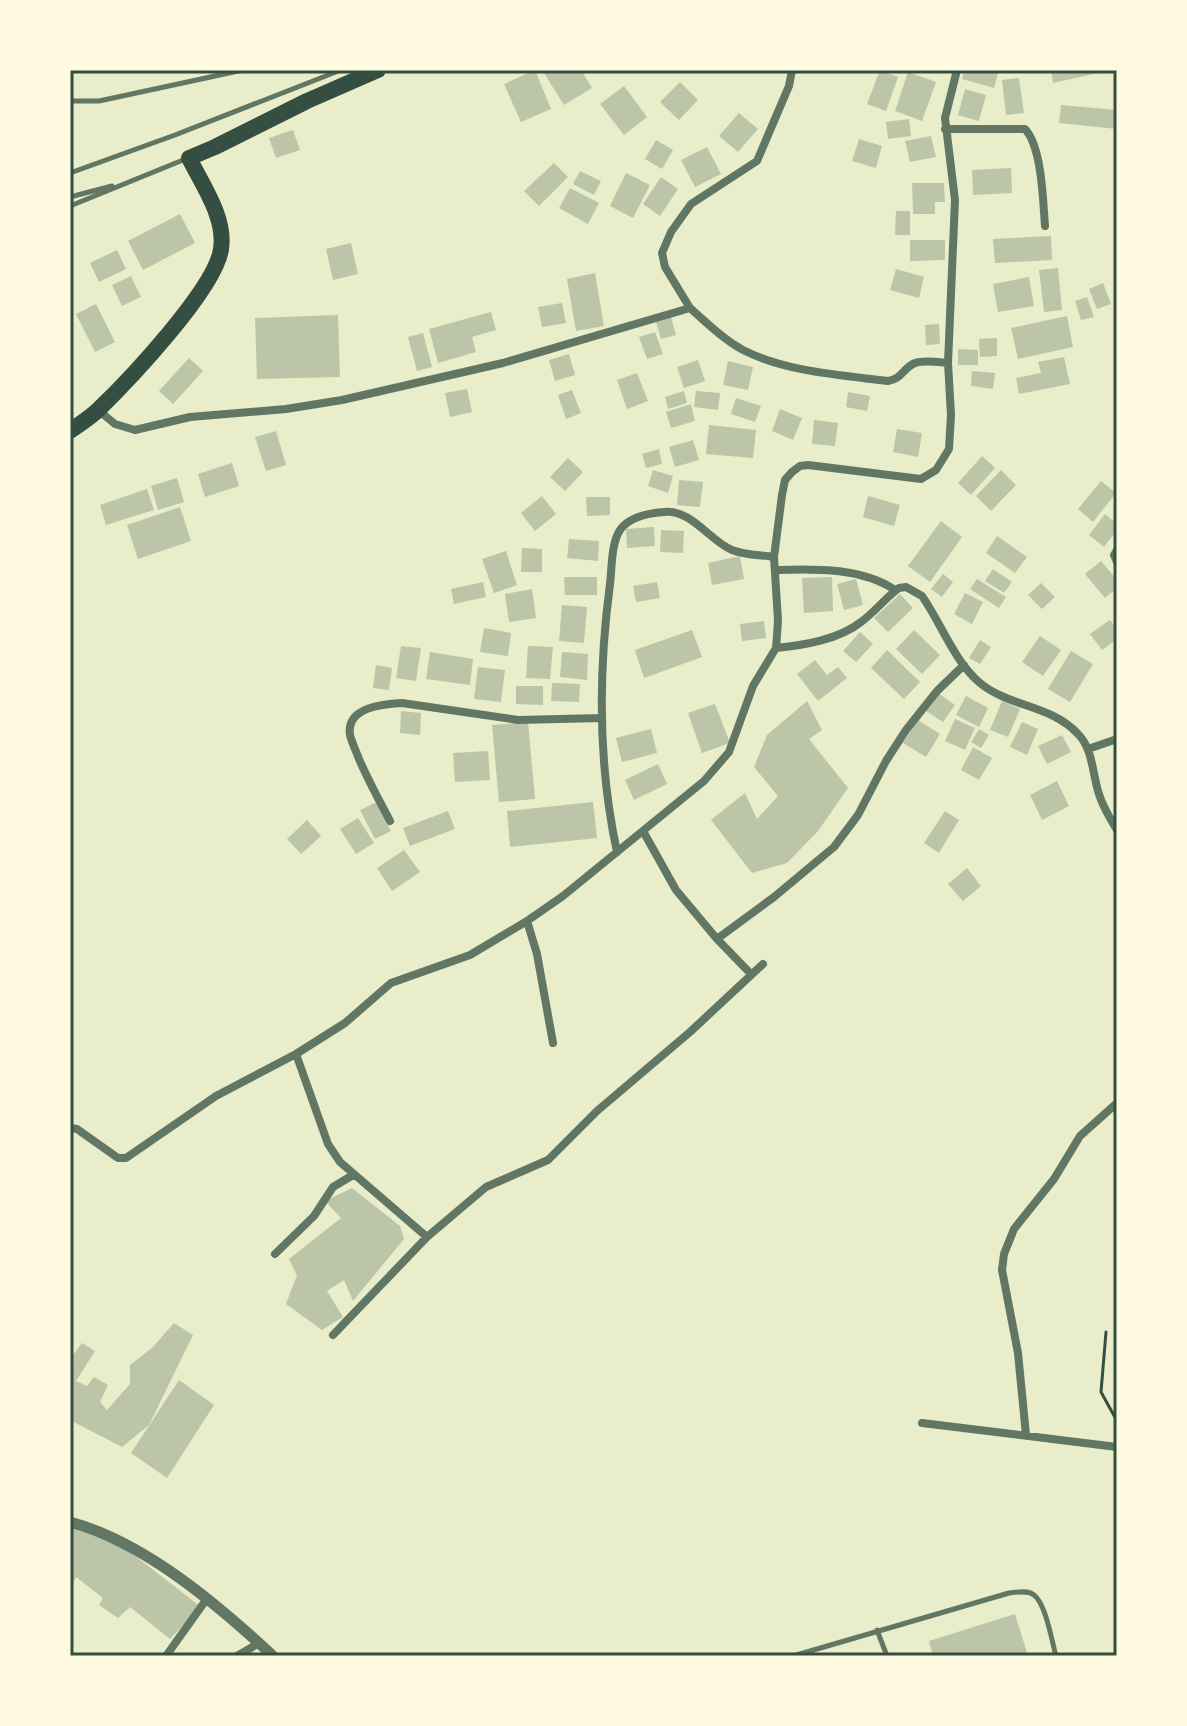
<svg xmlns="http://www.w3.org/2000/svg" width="1187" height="1726" viewBox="0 0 1187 1726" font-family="Quicksand,sans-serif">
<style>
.building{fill:#bcc5a7}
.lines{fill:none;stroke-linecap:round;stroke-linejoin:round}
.path{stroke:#344e41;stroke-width:3}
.service{stroke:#617663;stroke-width:5}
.minor{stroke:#617663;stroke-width:8}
.tertiary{stroke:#617663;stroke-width:11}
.trunk{stroke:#344e41;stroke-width:16}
.neatline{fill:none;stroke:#344e41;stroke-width:3}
</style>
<rect width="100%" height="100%" fill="#e9edc9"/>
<!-- building -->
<path class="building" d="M535,70l16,39 -30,13 -17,-38z
M542,70h39l11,18 -28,17z
M880,70l18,7 -12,34 -19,-7z
M964,70h35l-5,18 -32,-9z
M1051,70h56v1l-54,12z
M908,72l28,10 -14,39 -27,-10z
M1019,78l5,35 -18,2 -4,-35z
M680,82l18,18 -19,20 -19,-18z
M624,86l23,31 -23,18 -24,-31z
M965,89l21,6 -7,26 -21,-6z
M1061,105l56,5v19l-58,-6z
M739,113l19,16 -20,23 -19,-16z
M909,119l2,17 -23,3 -2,-17z
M293,130l7,20 -24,8 -7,-20z
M931,136l5,21 -26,5 -5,-21z
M859,139l23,7 -6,22 -24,-7z
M656,140l17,10 -11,19 -17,-10z
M707,147l14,27 -26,13 -14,-27z
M554,163l14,14 -29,29 -15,-15z
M1011,168l1,25 -39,2 -1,-25z
M580,171l21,10 -7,14 -21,-11z
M626,173l24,12 -17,33 -23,-12z
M661,177l17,12 -18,27 -17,-12z
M912,183h32l1,19h-10v12h-22z
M570,188l29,15 -11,21 -29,-16z
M896,211h14v24h-15z
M180,214l15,29 -52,27 -15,-29z
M1051,236l1,24 -57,3 -2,-24z
M910,240h35v20l-35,1z
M351,243l7,31 -25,6 -7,-31z
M117,250l9,19 -27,13 -9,-19z
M1058,268l4,42 -18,2 -5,-42z
M896,269l28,8 -5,21 -29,-8z
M595,273l9,53 -28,5 -9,-52z
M131,276l10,21 -19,9 -10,-21z
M1029,277l5,29 -36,6 -5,-28z
M1103,283l8,21 -14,5 -8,-20z
M1087,297l7,20 -13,3 -6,-19z
M562,303l4,20 -24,4 -4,-20z
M96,304l19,38 -20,10 -19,-38z
M491,312l5,18 -24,7 4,15 -38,11 -9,-34z
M338,315l2,62 -83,2 -2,-61z
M1067,316l6,31 -55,12 -7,-31z
M671,317l5,18 -15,4 -5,-17z
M939,324l1,20 -14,1 -1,-20z
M655,332l8,22 -16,5 -8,-22z
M423,333l9,34 -15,4 -9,-34z
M997,338v18l-17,1 -1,-18z
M958,349l20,1v15h-20z
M569,354l6,21 -20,6 -6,-21z
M1064,357l6,27 -51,10 -3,-16 25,-5 -3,-11z
M189,358l14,13 -30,33 -14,-13z
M698,360l7,21 -21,7 -7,-21z
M728,361l25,6 -5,23 -25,-5z
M972,371l23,2 -2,16 -22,-3z
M637,373l11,28 -21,8 -10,-29z
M467,389l5,23 -22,5 -5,-24z
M572,390l9,23 -15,6 -8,-24z
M684,391l3,12 -19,6 -3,-12z
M696,391l24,2 -2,17 -24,-3z
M848,392l22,4 -3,15 -21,-4z
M736,398l25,8 -6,16 -24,-8z
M691,404l4,17 -24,7 -5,-16z
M780,409l22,9 -9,22 -21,-9z
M814,420l24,3 -3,23 -23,-2z
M709,425l47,5 -3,28 -47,-4z
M897,429l25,4 -4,24 -25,-5z
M276,431l10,34 -20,6 -11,-34z
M693,440l6,20 -24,7 -6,-20z
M659,449l3,15 -16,4 -4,-14z
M982,456l13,12 -24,27 -13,-12z
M568,458l15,14 -18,19 -15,-14z
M232,463l7,23 -34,11 -7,-23z
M653,470l20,6 -5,17 -20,-7z
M1001,470l15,15 -25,26 -15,-15z
M177,478l7,24 -26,8 -7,-24z
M679,480l24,2 -3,25 -23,-2z
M1101,481l15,12 -23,29 -15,-13z
M147,489l7,21 -48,15 -6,-20z
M542,496l14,18 -21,17 -14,-18z
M868,496l32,9 -6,21 -31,-9z
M586,497h24v18l-23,1z
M180,507l11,34 -53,18 -11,-34z
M1105,514l12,10v6l-13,17 -15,-12z
M941,521l21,16 -32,45 -22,-16z
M654,527l1,19 -28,2 -1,-19z
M661,530l23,1 -1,22 -23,-1z
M997,536l30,21 -12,16 -29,-20z
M569,539l30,2 -1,20 -31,-3z
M522,548l20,1v23h-21z
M506,551l11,34 -23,8 -12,-34z
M740,556l4,23 -32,6 -4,-22z
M1101,561l16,19v8l-12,10 -20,-24z
M993,569l19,13 -8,11 -19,-12z
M943,574l10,8 -11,15 -11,-8z
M564,577h33v18h-32z
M832,577l1,34 -29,2 -2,-35z
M856,579l7,26 -19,5 -7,-26z
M977,579l29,18 -7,11 -29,-19z
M483,582l3,15 -32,7 -3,-15z
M657,582l3,16 -24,4 -3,-16z
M1041,583l14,14 -13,12 -14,-14z
M532,589l4,29 -27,4 -4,-28z
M965,593l18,9 -11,22 -18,-10z
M900,594l13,14 -25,24 -14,-14z
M562,605l25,2 -3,36 -25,-2z
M1110,620l7,9v10l-15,11 -12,-16z
M764,621l2,17 -24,3 -2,-17z
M484,628l27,5 -3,23 -28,-4z
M692,630l10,27 -58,21 -9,-28z
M914,630l26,25 -18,19 -26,-25z
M860,632l13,12 -17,18 -13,-11z
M1040,636l21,14 -18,26 -21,-14z
M980,640l11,7 -11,17 -11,-6z
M401,646l20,2 -5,33 -20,-3z
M528,646l25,1 -3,32 -24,-1z
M887,650l33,32 -16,17 -33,-31z
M1071,651l22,13 -23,38 -22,-13z
M430,652l43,7 -3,26 -44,-6z
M562,652l26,2 -1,26 -27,-3z
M815,660l12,15 11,-8 9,11 -29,23 -21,-27z
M376,665l16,3 -3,22 -16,-2z
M478,667l27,3 -4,32 -27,-3z
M552,683l28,1 -1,18 -28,-1z
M516,686h27v19l-27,-1z
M938,693l17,12 -12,17 -17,-11z
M966,696l22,12 -9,19 -23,-12z
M807,701l15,29 -13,9 39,49 -30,43 -31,32 -35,10 -41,-53 34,-27 12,26 21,-23 -24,-29 13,-32z
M1002,701l18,8 -12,28 -18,-7z
M715,704l15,39 -28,10 -14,-40z
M401,711l20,2 -1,22 -20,-2z
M955,719l20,9 -10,22 -20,-9z
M918,720l22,14 -14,23 -23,-14z
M528,722l7,77 -36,3 -7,-77z
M1022,722l16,7 -11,26 -17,-8z
M651,729l6,24 -35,9 -6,-24z
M979,729l10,6 -8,13 -10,-6z
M1062,735l9,17 -24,12 -9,-18z
M973,747l19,11 -13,22 -18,-10z
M488,751l2,29 -35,2 -2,-29z
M658,764l9,20 -33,16 -9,-20z
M1057,781l12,25 -27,14 -12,-25z
M377,802l14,29 -16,8 -15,-29z
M593,802l4,36 -87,9 -3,-36z
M448,811l7,18 -45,17 -7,-18z
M945,811l14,9 -20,33 -15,-10z
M358,818l16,25 -18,11 -16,-25z
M307,820l14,16 -20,18 -14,-15z
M404,850l16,22 -28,19 -15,-23z
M967,868l14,18 -18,15 -15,-17z
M352,1188l48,38 4,13 -51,62 -9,-21 -17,11 16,26 -21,13 -36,-26 11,-29 -8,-16 52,-41 -16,-17z
M174,1323l19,12 -44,90 -27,22 -52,-27v-61l12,-16 13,8 -19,30 11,5 7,-9 14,8 -8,17 7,8 23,-26v-19l22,-17z
M179,1380l35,25 -47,73 -36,-25z
M70,1524l46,17 85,66 -31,32 -40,-32 -12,11 -19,-13 4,-7 -27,-21 -6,13z
M1015,1614l13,42h-95l-4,-15z"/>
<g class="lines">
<!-- path -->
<path class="path" d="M1106,1332l-5,60 16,29"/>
<!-- service -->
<path class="service" d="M70,101h29l144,-31
M70,173l105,-38 166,-65
M70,197l42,-11
M70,206l118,-48
M877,1630l10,26
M793,1656l216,-63c8,-1 19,-3 25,2 12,9 18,47 22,61"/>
<!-- minor -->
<path class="minor" d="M945,129h80c17,18 18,72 20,97
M690,308c17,15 33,31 53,42 44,22 97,25 145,31 14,-2 15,-13 27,-18 9,-3 23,-1 33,0
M98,410l17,14 20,6 55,-13 96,-8 56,-9 161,-37 187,-55 -25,-41 -3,-14 9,-21 20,-28 66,-43 32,-75 3,-16
M1117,550l-3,5 3,7
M775,570c40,-1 86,-3 120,20
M776,648c28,-3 62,-8 85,-26 14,-10 24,-24 38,-34l7,-1 16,9c19,27 32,65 58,87 29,24 72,22 98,51 16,16 14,42 22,63 4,12 11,23 17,33
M1088,749l29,-10
M390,821c-11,-21 -22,-41 -31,-62 -3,-8 -7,-16 -9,-24 -4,-28 33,-31 52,-32l116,17 83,-2
M643,831l33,59 41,49 34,35
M617,852c-19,-88 -19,-178 -7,-268 2,-16 1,-40 10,-54 9,-13 30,-17 44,-18 27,-3 46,29 68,38 12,5 29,5 42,7
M527,921l10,33 16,89
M717,939l57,-42 60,-50 24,-32 28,-54 20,-31 31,-39 27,-26
M296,1054l32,90 12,18 87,75 59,-50 62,-27 49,-49 93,-79 73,-68
M70,1128l7,1 41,29h8l90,-62 80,-42 49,-31 46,-40 79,-28 57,-34 36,-25 141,-115 25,-29 24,-66 23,-38 2,-27 -4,-64 8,-62 3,-15 7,-8 8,-6 8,-1 113,14 15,-9 13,-21 2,-34 -3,-52 7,-163 -10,-82 12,-48
M275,1254l39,-38 19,-29 20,-12
M333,1335l94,-98
M922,1423l195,24
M1026,1435l-8,-82 -16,-83 2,-16 10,-25 40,-50 26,-43 37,-33
M166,1656l40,-56
M237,1656l22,-13"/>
<!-- tertiary -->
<path class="tertiary" d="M70,1522c74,20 147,82 203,134"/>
<!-- trunk -->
<path class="trunk" d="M70,431c10,-7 21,-14 29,-22 30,-29 117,-121 122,-160 5,-31 -19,-65 -32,-91l26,-11 92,-46 71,-31"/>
</g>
<!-- border -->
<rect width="1187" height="1726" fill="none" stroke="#fefae0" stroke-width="144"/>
<rect x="72" y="72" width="1043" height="1582" class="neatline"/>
</svg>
